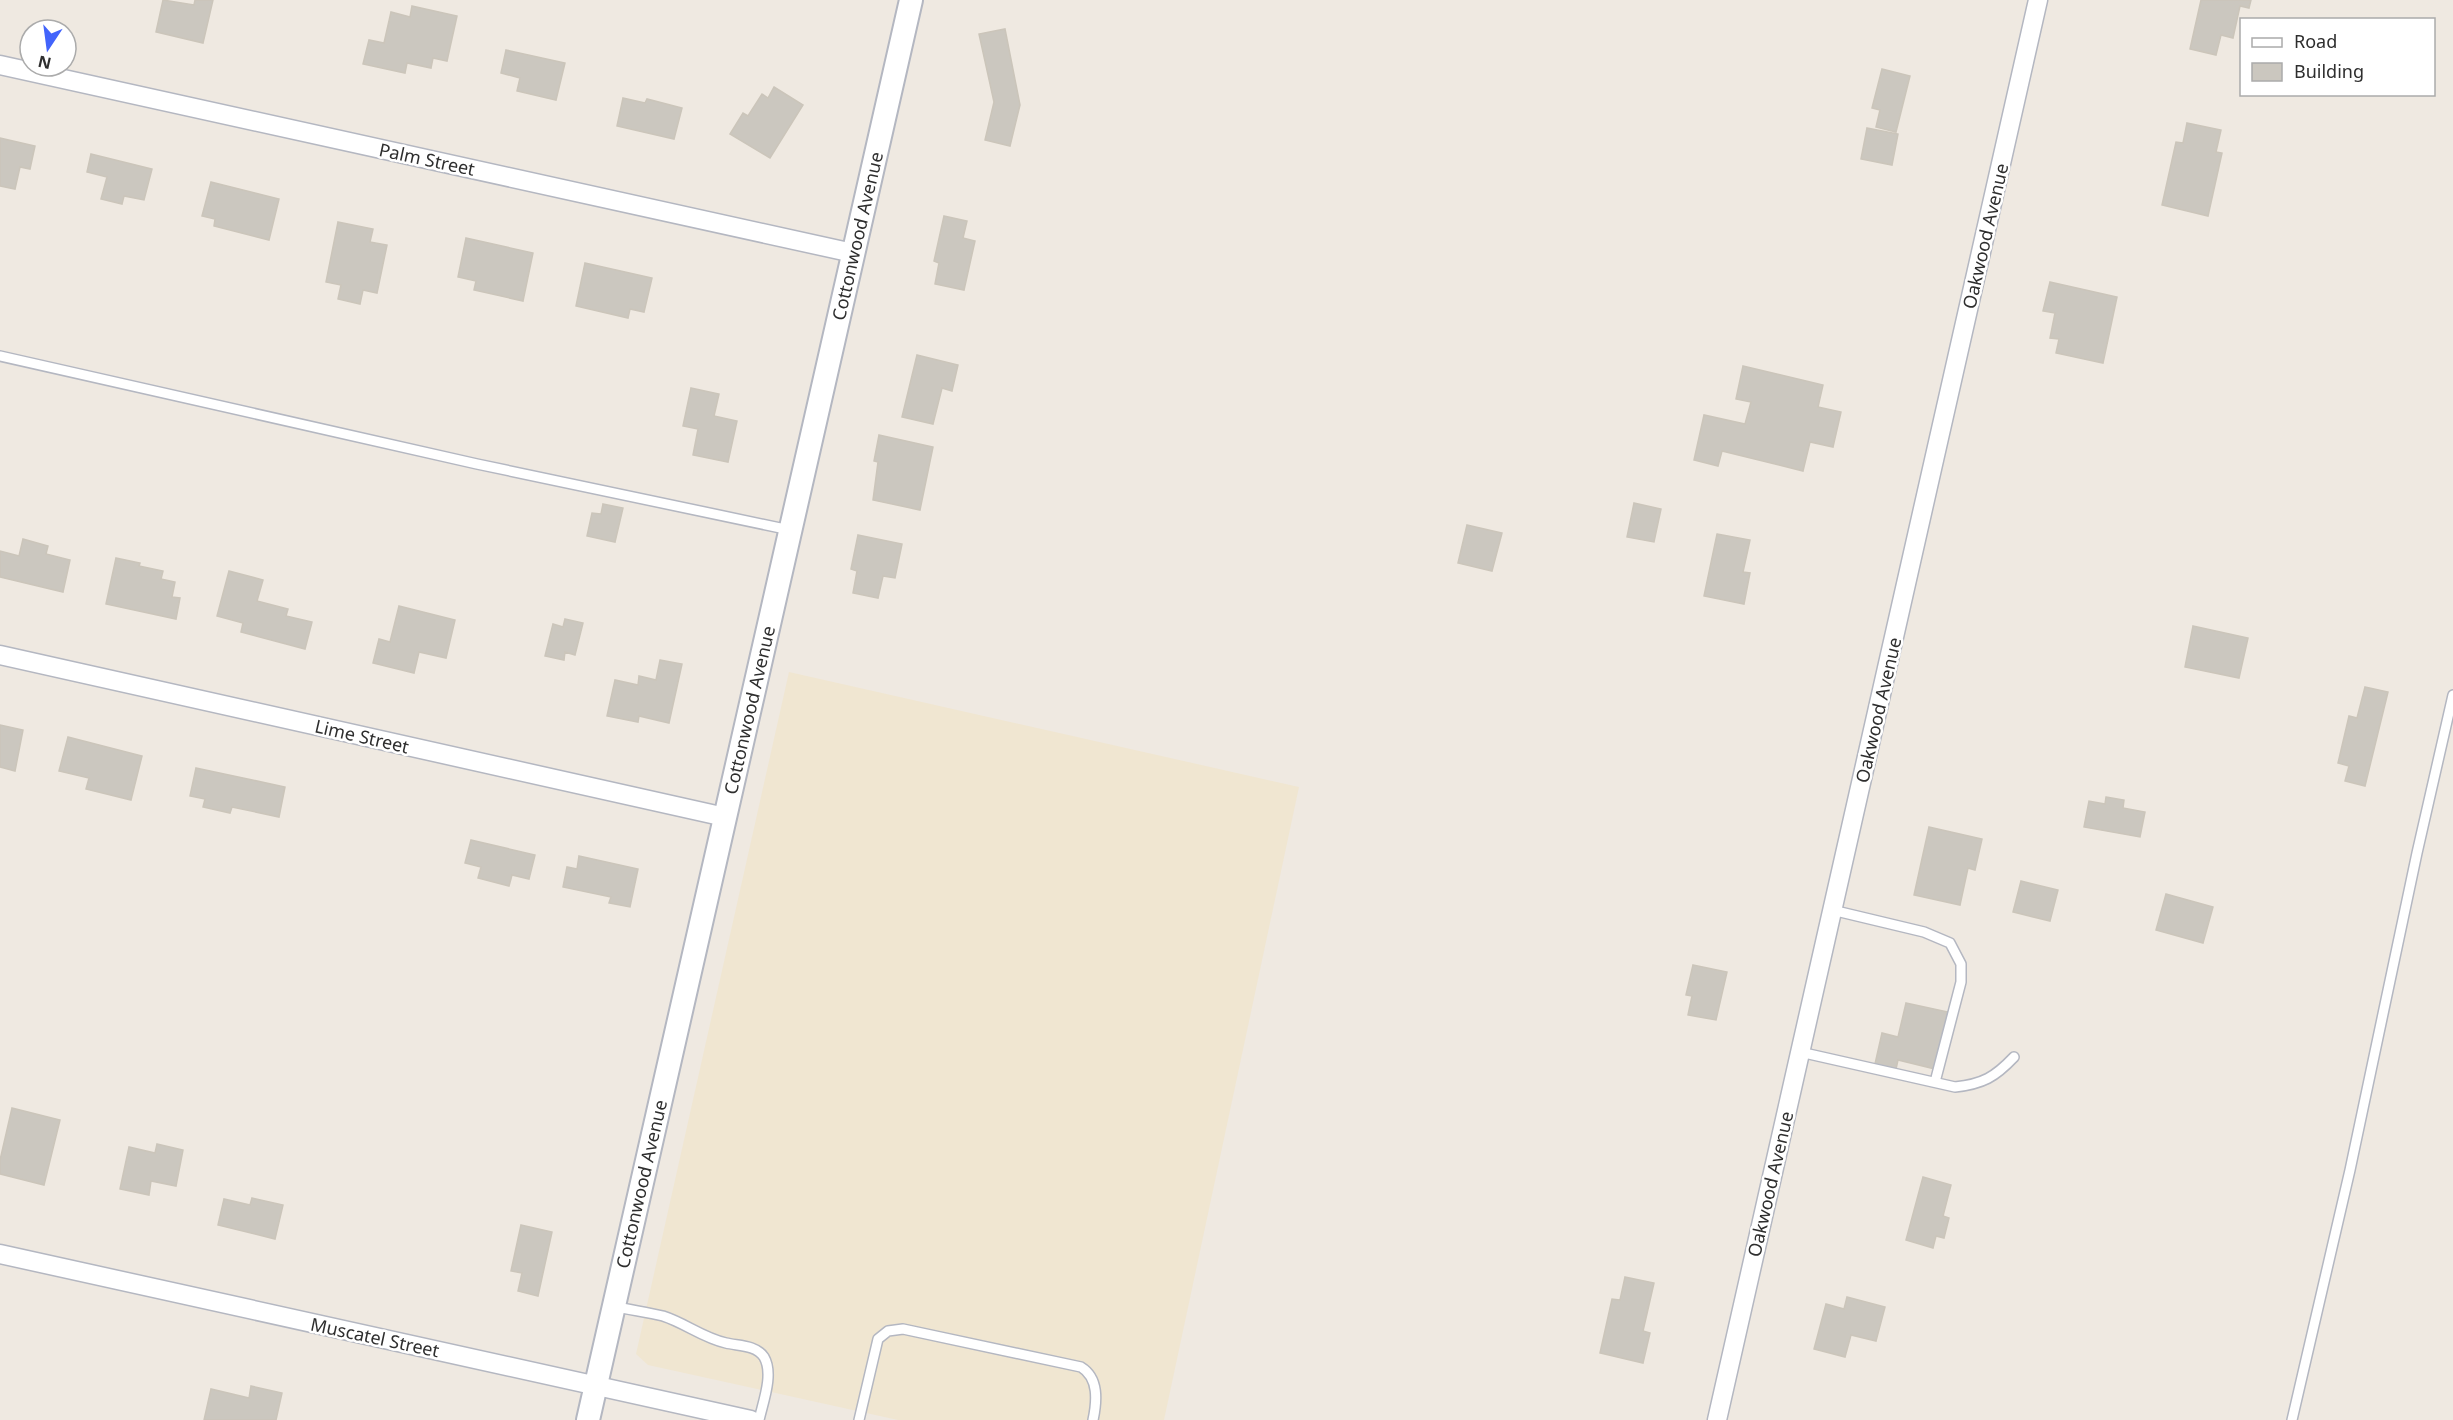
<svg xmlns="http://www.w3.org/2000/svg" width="2453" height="1420" viewBox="0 0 2453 1420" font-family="'Noto Sans',sans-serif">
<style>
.education{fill:#f0e6d1}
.building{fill:#cbc7bf;stroke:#cbc5ba;stroke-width:1.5}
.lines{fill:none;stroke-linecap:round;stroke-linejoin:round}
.service-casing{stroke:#b4b7c1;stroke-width:12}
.minor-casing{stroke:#b4b7c1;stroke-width:21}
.tertiary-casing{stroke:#b4b7c1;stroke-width:26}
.service{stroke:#fff;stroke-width:9}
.minor{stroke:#fff;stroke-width:18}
.tertiary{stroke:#fff;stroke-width:22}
.labels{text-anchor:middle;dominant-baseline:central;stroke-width:5;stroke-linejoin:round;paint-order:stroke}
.street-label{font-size:18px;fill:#2e2e2e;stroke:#fff}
</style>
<rect width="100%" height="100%" fill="#efe9e1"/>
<!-- education -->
<path class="education" d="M789,672l510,115 -135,633h-266l-250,-55 -12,-11z"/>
<!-- building -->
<path class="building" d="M163,0l31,5 1,-5h18l-10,43 -47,-11z
M2201,0h50l-2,8 -9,-2 -7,32 -12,-3 -5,20 -26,-6z
M412,6l45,10 -10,45 -14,-3 -2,10 -24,-5 -2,10 -42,-9 6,-24 15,3 7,-31 19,5z
M1005,29l15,76 -10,41 -25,-6 9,-38 -15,-68z
M506,50l59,13 -9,37 -39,-9 3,-13 -19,-5z
M1882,69l28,7 -14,56 -20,-5 4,-17 -8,-2z
M774,87l29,18 -33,53 -40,-24 13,-21 5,3 14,-22 6,4z
M623,98l22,5 2,-4 35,9 -8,31 -57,-13z
M2187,123l34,7 -5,22 6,1 -14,63 -46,-11 14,-63 7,1z
M1867,128l31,6 -6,31 -31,-6z
M0,138l35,8 -5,23 -10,-2 -5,22 -15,-3z
M91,154l61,15 -8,31 -20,-4 -2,8 -21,-5 6,-22 -20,-5z
M211,182l68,17 -10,41 -55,-14 1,-7 -13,-3z
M944,216l23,5 -4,17 12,3 -11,49 -29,-6 4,-21 -5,-2z
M338,222l35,7 -3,13 17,3 -10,48 -14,-3 -3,14 -22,-5 3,-14 -15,-3z
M466,238l67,15 -10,48 -49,-11 2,-9 -18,-4z
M585,263l67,15 -8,34 -14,-3 -2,9 -52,-12z
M2050,282l67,15 -14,66 -47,-10 3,-14 -9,-1 5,-25 -12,-2z
M917,355l41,10 -6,26 -10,-3 -9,36 -31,-7z
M1743,366l80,19 -5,22 23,5 -8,35 -23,-5 -7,29 -81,-20 -4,15 -24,-6 10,-45 41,9 6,-22 -15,-3z
M691,388l28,6 -5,22 23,5 -9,41 -35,-7 5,-26 -15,-3z
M879,435l54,12 -13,63 -47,-10 5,-38 -4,-1z
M1634,503l27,6 -7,33 -27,-5z
M603,504l20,4 -8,34 -28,-6 5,-23 9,1z
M1467,525l35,8 -10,38 -34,-8z
M1717,534l33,6 -7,32 7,1 -6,31 -40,-8z
M858,535l44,9 -7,34 -12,-2 -5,22 -25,-5 4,-22 -6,-2z
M23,539l25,7 -2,8 24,6 -7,32 -63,-15v-26l19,5z
M116,558l24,5 -1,3 24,5 -2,8 14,3 -3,15 8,1 -4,21 -70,-15z
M229,571l34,9 -6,21 31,8 -2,7 26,6 -7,27 -64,-17 2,-9 -26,-7z
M399,606l56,14 -9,38 -27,-6 -5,21 -41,-10 6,-24 11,3z
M565,619l18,4 -8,32 -10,-3 -1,8 -19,-4 8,-32 10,3z
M2193,626l55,12 -9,40 -54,-11z
M660,660l22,4 -13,59 -30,-7 -1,6 -31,-6 8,-36 23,5 1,-9 17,4z
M2365,687l23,5 -23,94 -20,-5 4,-15 -11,-3 11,-47 8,2z
M0,725l23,5 -8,41 -15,-4z
M68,737l74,19 -11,44 -45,-11 3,-11 -30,-7z
M196,768l89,19 -6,30 -47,-10 -2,6 -27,-6 2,-8 -15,-3z
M2106,797l18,3 -1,8 22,4 -5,25 -56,-10 5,-26 16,3z
M1929,827l53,12 -7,31 -7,-2 -8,37 -46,-10z
M471,840l64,15 -6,24 -17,-4 -3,11 -31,-8 3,-11 -16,-4z
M579,856l59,13 -8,38 -21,-4 2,-6 -48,-10 4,-20 10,2z
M2021,881l37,9 -8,31 -37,-9z
M2166,894l47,13 -10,36 -47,-13z
M1693,965l34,7 -11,48 -28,-5 4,-19 -6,-1z
M1906,1003l42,9 -13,57 -37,-9 -2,9 -21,-5 7,-31 16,4z
M12,1108l48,12 -16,65 -44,-11v-14z
M157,1144l26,6 -7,36 -25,-5 -2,14 -29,-6 9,-42 26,6z
M1923,1177l28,8 -8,31 6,2 -5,20 -8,-2 -3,12 -27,-8z
M252,1198l31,7 -8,34 -57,-14 6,-26 26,6z
M521,1225l31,7 -14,64 -20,-5 4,-18 -11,-2z
M1625,1277l29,6 -11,48 7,2 -7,30 -43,-10 12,-54 8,1z
M1847,1297l38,10 -9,34 -25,-6 -6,22 -31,-8 12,-45 18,5z
M251,1386l31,7 -6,27h-72l7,-31 38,9z"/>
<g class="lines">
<!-- service casing -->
<g class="service-casing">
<path id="service" d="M0,356l477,108 313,66
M1832,910l92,22 26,11 11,21v18l-26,100
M1800,1052l155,35c28,-3 40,-10 59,-30
M613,1306c17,4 34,6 50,10 22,7 40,22 63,27 13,3 30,2 38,14 10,17 -1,45 -5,63
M859,1420l19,-81 10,-8 15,-2 178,38c18,11 16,34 12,53
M2292,1420l58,-250 67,-317 36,-158"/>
</g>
<!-- minor casing -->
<g class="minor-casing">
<path id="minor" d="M0,65l853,188
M0,655l725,162
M0,1254l751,166
M1717,1420l321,-1420"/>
</g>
<!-- tertiary casing -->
<g class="tertiary-casing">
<path id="tertiary" d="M588,1420l323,-1420"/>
</g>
<!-- service -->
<use href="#service" class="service"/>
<!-- minor -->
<use href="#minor" class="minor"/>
<!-- tertiary -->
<use href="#tertiary" class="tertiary"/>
</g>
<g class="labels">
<!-- street labels -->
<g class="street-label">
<text transform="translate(427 159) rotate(12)">Palm Street</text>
<text transform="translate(857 236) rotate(-77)">Cottonwood Avenue</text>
<text transform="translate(1985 236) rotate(-77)">Oakwood Avenue</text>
<text transform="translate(749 710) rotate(-77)">Cottonwood Avenue</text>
<text transform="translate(1878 710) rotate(-77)">Oakwood Avenue</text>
<text transform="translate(362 736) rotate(13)">Lime Street</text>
<text transform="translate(641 1184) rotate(-77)">Cottonwood Avenue</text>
<text transform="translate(1770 1184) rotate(-77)">Oakwood Avenue</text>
<text transform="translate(375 1337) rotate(12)">Muscatel Street</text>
</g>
</g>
<!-- legend -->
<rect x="2240" y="18" width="195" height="78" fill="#ffffff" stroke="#ababab" stroke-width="1.5"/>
<rect x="2252" y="38" width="30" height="9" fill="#ffffff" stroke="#ababab" stroke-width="1.5"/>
<text x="2294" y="48" font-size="18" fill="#2e2e2e">Road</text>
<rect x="2252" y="63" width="30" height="18" fill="#cbc7bf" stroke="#ababab" stroke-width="1.5"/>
<text x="2294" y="78" font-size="18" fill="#2e2e2e">Building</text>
<!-- north arrow -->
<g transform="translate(48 48) rotate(193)"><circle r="28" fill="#ffffff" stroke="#ababab" stroke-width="1.5"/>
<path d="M0-4.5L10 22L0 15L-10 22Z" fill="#4264fb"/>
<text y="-9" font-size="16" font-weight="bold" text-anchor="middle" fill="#2e2e2e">N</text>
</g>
</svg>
